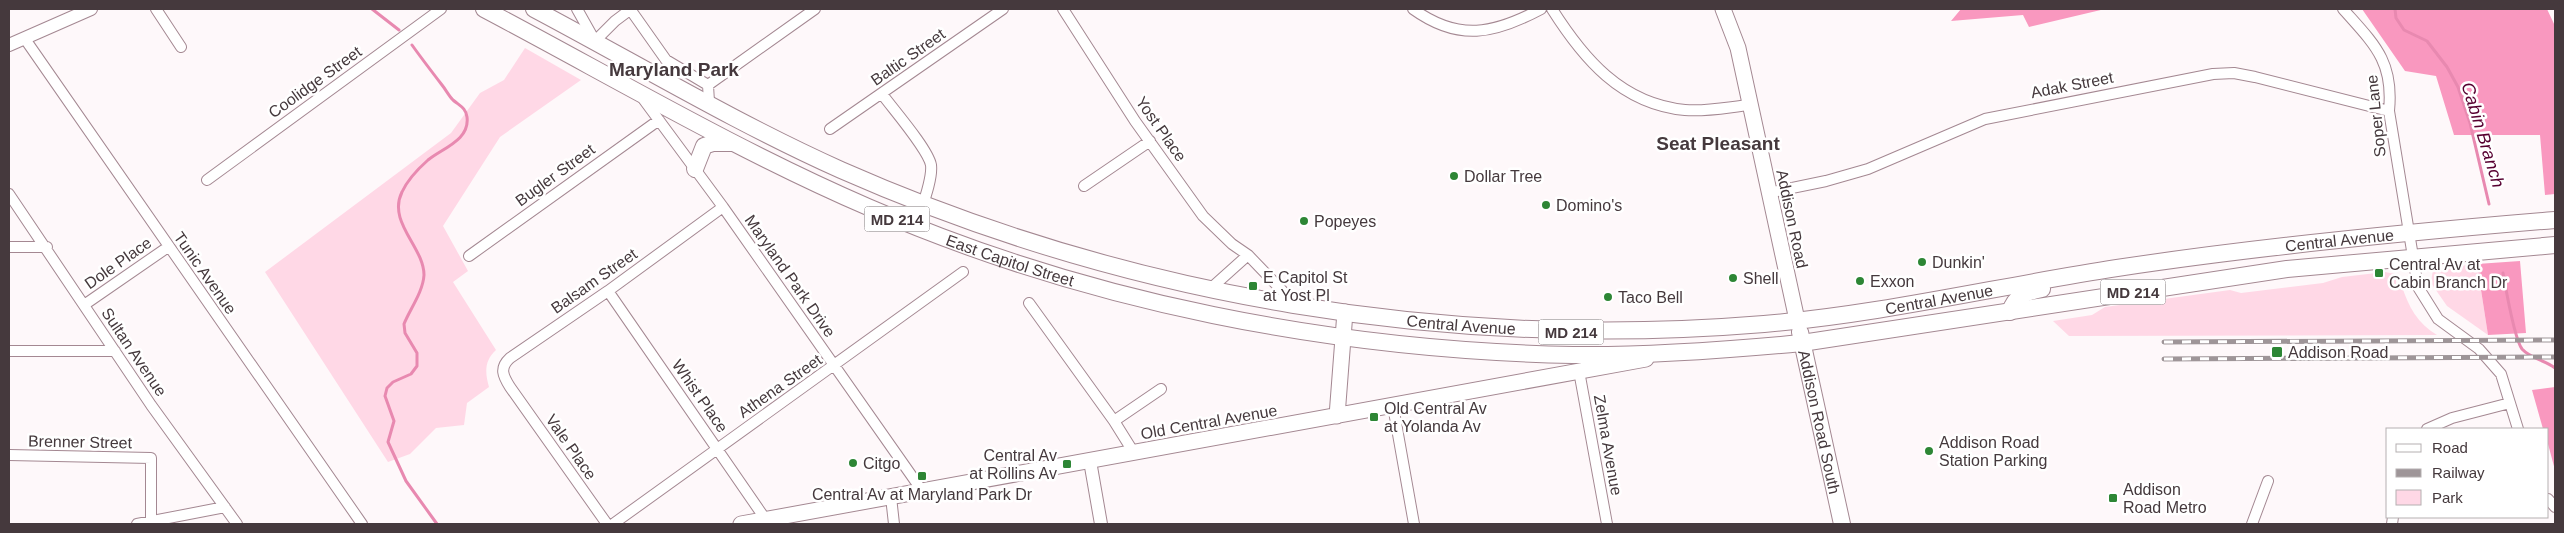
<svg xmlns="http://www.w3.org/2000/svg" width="2564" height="533" viewBox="0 0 2564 533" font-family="Arial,sans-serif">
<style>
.green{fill:#ffd8e6}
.forest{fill:#f998bf}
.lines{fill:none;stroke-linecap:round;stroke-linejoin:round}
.stream{stroke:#e889b0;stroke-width:3}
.minor-casing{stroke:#a48892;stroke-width:12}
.tertiary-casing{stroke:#a48892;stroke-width:14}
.secondary-casing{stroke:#a48892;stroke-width:17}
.primary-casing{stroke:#a48892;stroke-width:18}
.minor{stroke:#fff;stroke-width:10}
.tertiary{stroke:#fff;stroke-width:12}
.secondary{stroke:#fff;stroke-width:15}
.primary{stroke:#fff;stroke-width:16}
.rail-casing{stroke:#9e9598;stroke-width:5}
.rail{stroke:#fff;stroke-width:3;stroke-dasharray:9;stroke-linecap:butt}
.poi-dot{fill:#2d8635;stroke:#fff;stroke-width:2}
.labels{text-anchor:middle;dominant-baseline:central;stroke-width:5;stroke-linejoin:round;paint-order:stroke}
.shield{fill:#fff;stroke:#7d7477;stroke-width:1}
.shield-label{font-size:15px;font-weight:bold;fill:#45393d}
.street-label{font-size:16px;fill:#45393d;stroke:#fff}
.poi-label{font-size:16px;fill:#45393d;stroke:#fff;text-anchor:start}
.water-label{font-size:18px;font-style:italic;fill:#570031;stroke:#fff}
.quarter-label{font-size:19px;font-weight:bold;fill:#45393d;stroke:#fff}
</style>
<rect width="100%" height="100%" fill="#fef8fa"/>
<!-- green -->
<path class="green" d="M525,48l56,32 -81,57 -57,89 25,45 -15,11 43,68c-12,11 -11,23 -7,37l-22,16 -3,22 -28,3 -26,26 -22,8 -123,-190 186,-139 29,-40 24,-13z
M2477,264l11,71 -41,-29 -16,-23 2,-14z
M2385,272l10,2 5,4 -4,2v5l6,1c6,20 16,38 35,49l-368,1 -16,-15 39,-6 13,-8 125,-17 11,3 82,-10 19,-6z"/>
<!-- forest -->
<path class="forest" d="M1961,9h144l-76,18 -6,-12 -72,6z
M2362,9h185l8,17v168l-10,1 -5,-60h-86l-18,-59 -31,-5z
M2520,261l6,72 -38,2 -11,-71z
M2555,387v83l-7,-26v-15h-5l-11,-39z"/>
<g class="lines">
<!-- stream -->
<path class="stream" d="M372,9l27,21
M2395,9l1,9 8,12 23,11 20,26 11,20 12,36 19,81
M412,45c10,14 20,27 30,40 4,5 7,11 11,15 7,6 13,8 14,17 3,23 -24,31 -39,43 -9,8 -21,21 -26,32 -15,30 22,55 22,83 -1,17 -14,34 -20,49l1,9 12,20v13l-6,8 -18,8 -6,6 -2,8 9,25 -6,21 18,39 31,43
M2503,273c3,16 11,65 19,76 9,10 23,11 33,19"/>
<!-- minor casing -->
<g class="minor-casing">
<path id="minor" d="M156,9l25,38
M577,9l18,32 20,-20 16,-12
M630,9l36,51 42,25
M1063,9l72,112 68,95 29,28 16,11 48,50
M1413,9c46,33 81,25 128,0
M1552,9c31,49 69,95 133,101 21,2 44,-3 65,-5
M2343,9c31,35 51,52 46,102l29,176 20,32 41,30 22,25 17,55
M25,39l337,485
M882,94c11,15 46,55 49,71 2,16 -11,46 -15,61
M644,100l79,107 200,285
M709,102l-1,-17 107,-76
M830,129l173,-120
M207,180l234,-171
M1084,186l66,-45
M1768,193l58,-12 42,-12 117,-50 228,-45 21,-1 21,4 134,34
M9,194l142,211 86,119
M9,247h38
M469,256l190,-136
M1209,290l39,-35
M608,291l158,229
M1029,303l85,118 20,32
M84,305l84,-58
M9,351h106
M1579,371l28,153
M1393,406l21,118
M1114,421l47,-32
M2427,429l25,-11 58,-15
M9,455l142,3v64
M891,497l3,27
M2548,499l7,8
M137,524l88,-17
M607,524l-97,-137c-7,-11 -11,-19 0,-29l98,-67 115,-84
M613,524l350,-252
M2252,524l16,-43
M2392,524l1,-7"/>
</g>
<!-- tertiary casing -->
<g class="tertiary-casing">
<path id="tertiary" d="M9,45l82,-36
M1090,461l11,63"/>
</g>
<!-- secondary casing -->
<g class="secondary-casing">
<path id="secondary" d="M1723,9l15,39 59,272
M1337,416l8,-104
M741,524l905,-165"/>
</g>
<!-- primary casing -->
<g class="primary-casing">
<g id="primary">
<path id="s1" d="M484,9c127,67 252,141 384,198 221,96 465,143 705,148 76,1 154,-5 229,-12l485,-74 268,-24"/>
<path id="s2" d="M534,9c102,54 202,114 307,161 290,128 607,180 923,154 119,-10 235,-38 353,-56 145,-22 291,-36 438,-48"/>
<path d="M695,169l9,-23 9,-3h18"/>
<path d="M2010,312c5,-17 17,-20 32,-23"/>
<path id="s3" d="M1800,332l42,192"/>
</g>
</g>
<!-- minor -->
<use href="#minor" class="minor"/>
<!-- tertiary -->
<use href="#tertiary" class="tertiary"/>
<!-- secondary -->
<use href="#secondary" class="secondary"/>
<!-- primary -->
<use href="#primary" class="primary"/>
<!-- rail casing -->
<g class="rail-casing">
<path id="rail" d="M2164,342l391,-2
M2164,359l391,-2"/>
</g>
<!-- rail -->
<use href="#rail" class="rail"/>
</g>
<!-- markers -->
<g class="poi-dot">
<circle cx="1454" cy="176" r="5"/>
<circle cx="1546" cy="205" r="5"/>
<circle cx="1304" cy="221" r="5"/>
<circle cx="1922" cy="262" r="5"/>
<rect x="2374" y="268" width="10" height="10" rx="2.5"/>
<circle cx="1733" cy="278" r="5"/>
<circle cx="1860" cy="281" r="5"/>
<rect x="1248" y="281" width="10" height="10" rx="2.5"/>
<circle cx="1608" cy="297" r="5"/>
<rect x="2271" y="346" width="12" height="12" rx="2.5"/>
<rect x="1369" y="412" width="10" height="10" rx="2.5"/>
<circle cx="1929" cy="451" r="5"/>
<circle cx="853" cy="463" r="5"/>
<rect x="1062" y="459" width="10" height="10" rx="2.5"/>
<rect x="917" y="471" width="10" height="10" rx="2.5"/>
<rect x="2108" y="493" width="10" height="10" rx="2.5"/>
</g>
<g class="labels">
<!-- shield labels -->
<g class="shield">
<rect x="864.5" y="206.5" width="65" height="25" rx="4"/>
<rect x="2100.5" y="279.5" width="65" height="25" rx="4"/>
<rect x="1538.5" y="319.5" width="65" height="25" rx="4"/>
</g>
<g class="shield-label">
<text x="897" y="219">MD 214</text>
<text x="2133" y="292">MD 214</text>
<text x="1571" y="332">MD 214</text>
</g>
<!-- street labels -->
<g class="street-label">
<text transform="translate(908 57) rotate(-35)">Baltic Street</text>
<text transform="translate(315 82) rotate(-36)">Coolidge Street</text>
<text transform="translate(2072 85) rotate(-11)">Adak Street</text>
<text transform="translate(2376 116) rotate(-96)">Soper Lane</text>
<text transform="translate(1161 129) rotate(55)">Yost Place</text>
<text transform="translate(555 175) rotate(-36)">Bugler Street</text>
<text transform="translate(1792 219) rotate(78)">Addison Road</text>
<text stroke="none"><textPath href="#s2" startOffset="1874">Central Avenue</textPath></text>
<text stroke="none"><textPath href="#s1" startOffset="584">East Capitol Street</textPath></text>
<text transform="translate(118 263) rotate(-35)">Dole Place</text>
<text transform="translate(205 273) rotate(55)">Tunic Avenue</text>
<text transform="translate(790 276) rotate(55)">Maryland Park Drive</text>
<text transform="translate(594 281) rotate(-35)">Balsam Street</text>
<text stroke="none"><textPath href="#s2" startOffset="1469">Central Avenue</textPath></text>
<text stroke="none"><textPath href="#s2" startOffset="989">Central Avenue</textPath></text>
<text transform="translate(134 352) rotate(56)">Sultan Avenue</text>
<text transform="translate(780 386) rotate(-35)">Athena Street</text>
<text transform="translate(700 396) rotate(55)">Whist Place</text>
<text transform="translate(1209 422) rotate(-10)">Old Central Avenue</text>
<text stroke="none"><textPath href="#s3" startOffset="92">Addison Road South</textPath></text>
<text transform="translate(80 442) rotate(1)">Brenner Street</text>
<text transform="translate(1608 445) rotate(80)">Zelma Avenue</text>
<text transform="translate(571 447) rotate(55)">Vale Place</text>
</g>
<!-- poi labels -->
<g class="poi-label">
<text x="1464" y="176">Dollar Tree</text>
<text x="1556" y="205">Domino's</text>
<text x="1314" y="221">Popeyes</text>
<text x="1932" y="262">Dunkin'</text>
<text x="2389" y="264">Central Av at<tspan x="2389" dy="18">Cabin Branch Dr</tspan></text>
<text x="1263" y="277">E Capitol St<tspan x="1263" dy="18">at Yost Pl</tspan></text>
<text x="1743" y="278">Shell</text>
<text x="1870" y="281">Exxon</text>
<text x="1618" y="297">Taco Bell</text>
<text x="2288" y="352">Addison Road</text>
<text x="1384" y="408">Old Central Av<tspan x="1384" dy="18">at Yolanda Av</tspan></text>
<text x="1939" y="442">Addison Road<tspan x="1939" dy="18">Station Parking</tspan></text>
<text x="1057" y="455" text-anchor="end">Central Av<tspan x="1057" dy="18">at Rollins Av</tspan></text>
<text x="863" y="463">Citgo</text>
<text x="2123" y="489">Addison<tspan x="2123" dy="18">Road Metro</tspan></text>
<text x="922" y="494" text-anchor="middle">Central Av at Maryland Park Dr</text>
</g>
<!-- water labels -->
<g class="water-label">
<text transform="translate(2483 135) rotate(73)">Cabin Branch</text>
</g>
<!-- quarter labels -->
<g class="quarter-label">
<text x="674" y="69">Maryland Park</text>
<text x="1718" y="143">Seat Pleasant</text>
</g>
</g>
<!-- border -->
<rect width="2564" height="533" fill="none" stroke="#45393d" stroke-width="20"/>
<!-- legend -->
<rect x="2386" y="428" width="162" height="90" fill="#ffffff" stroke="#b5b0b1"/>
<rect x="2396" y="444" width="25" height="8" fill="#ffffff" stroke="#b5b0b1"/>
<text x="2432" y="453" font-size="15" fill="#45393d">Road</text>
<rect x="2396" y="469" width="25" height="8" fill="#9e9598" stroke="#b5b0b1"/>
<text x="2432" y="478" font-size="15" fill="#45393d">Railway</text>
<rect x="2396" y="490" width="25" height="15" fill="#ffd8e6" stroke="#b5b0b1"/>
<text x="2432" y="503" font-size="15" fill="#45393d">Park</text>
</svg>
